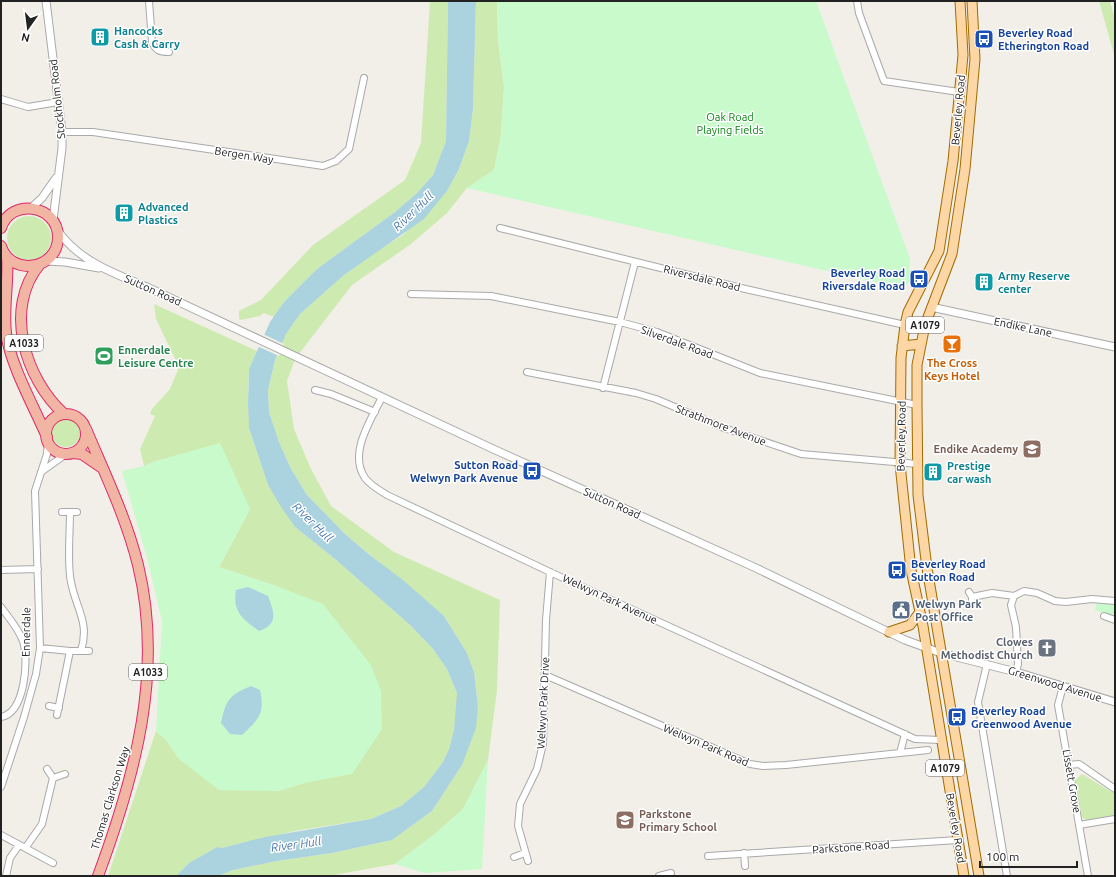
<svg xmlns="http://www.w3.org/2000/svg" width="1116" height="877" viewBox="0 0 1116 877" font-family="Ubuntu,sans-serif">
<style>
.grass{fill:#cdebb0}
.park{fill:#c8facc}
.water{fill:#aad3df}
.pier{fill:#f2efe9}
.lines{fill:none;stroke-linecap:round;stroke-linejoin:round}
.minor-casing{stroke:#a9a9a9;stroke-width:8}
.tertiary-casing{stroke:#a9a9a9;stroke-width:9}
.primary-casing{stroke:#a06b00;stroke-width:11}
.trunk-casing{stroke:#dc2a67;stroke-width:12}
.minor{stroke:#fff;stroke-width:6}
.tertiary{stroke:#fff;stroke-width:7}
.primary{stroke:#fcd6a4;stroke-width:9}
.trunk{stroke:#f2b4a3;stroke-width:10}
.labels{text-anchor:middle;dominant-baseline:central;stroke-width:3;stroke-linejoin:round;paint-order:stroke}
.shield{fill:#fff;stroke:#646464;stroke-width:1}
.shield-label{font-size:10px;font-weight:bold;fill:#222}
.culture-label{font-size:11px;font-weight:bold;fill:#0d838f;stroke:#fff;text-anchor:start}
.transit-label{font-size:11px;font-weight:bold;fill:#164399;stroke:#fff;text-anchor:start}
.street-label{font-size:11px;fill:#222;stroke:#fff}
.park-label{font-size:11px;fill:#0c8416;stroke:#fff}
.leisure-label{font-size:11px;font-weight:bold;fill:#27864d;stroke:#fff;text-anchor:start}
.food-label{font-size:11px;font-weight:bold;fill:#c56008;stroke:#fff}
.education-label{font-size:11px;font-weight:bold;fill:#785e54;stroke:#fff;text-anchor:end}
.service-label{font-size:11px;font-weight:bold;fill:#4e5e75;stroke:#fff;text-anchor:start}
.worship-label{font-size:11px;font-weight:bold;fill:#5b616d;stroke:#fff;text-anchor:end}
.water-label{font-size:12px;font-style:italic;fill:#4a7aab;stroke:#fff}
</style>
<rect width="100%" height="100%" fill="#f2efe9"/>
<!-- grass -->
<path class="grass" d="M430,1h18l-2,140 -13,34 -16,18 -22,19 -78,57 -33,33 -10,15 -10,-4 -4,3 -19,4 -2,-1v-8l22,-11 52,-55 92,-65 16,-37z
M476,1h21l1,39 6,47 -3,48 -7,35 -27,18 -20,25 -36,31 -59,41 -57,74 -8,22 7,48 16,38 21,39 63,46 106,48 -3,90 -9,70 -25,49 -28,25 -40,30 -67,12h-110l15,-6 44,-9 55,-8 60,-13 40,-29 30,-46 16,-59 -4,-34 -7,-19 -23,-37 -99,-82 -38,-39 -16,-26 -12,-27 -10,-30 -1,-22 7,-30 11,-26 14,-20 44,-39 39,-28 20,-12 44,-44 12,-22 10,-28 4,-32z
M1099,1h11l5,18v39z
M7 238a22 22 0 1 1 44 0a22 22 0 1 1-44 0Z
M154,304l103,47 -8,18 -1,19 1,40 19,57 27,42 40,32 75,66 23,24 14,20 10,24v16l-3,21 -5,19 -6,13 -19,25 -23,19 -30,13 -71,11 -78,18 -5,-1 -28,16 -13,13h-68l48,-145 10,9 13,19 99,32 26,-8 -28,-197 -57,-19 31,-58 -91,-49 -15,6 -4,-17 15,-33 -5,-2 2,-5 18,-20 9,-22 -23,-48z
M52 433a14 14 0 1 1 28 0a14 14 0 1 1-28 0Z
M1082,774l33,20v23l-28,4 -5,-4 -7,-37z"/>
<!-- park -->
<path class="park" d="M497,1h319l94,258 -1,11 13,3 -21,15 -434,-100 27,-18 7,-35 3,-48 -6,-47z
M220,443l30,66 -31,58 57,19 47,18 48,61 10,26 1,38 -30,45 -48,9 -26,8 -59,-1 -40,-31 -13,-19 -10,-9 6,-110 -15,-63 -25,-87 22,-5 15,-6z
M1097,602l18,3v12l-20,-7z
M488,760l-6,109 -57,4 -30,-9 40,-30 28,-25z"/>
<!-- water -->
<path class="water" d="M448,1h28l-3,108 -4,32 -10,28 -12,22 -23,28 -80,56 -44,39 -14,20 -11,26 -7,30 1,22 10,30 12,27 16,26 38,39 26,22 32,24 41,36 23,37 7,19 4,34 -2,22 -14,37 -30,46 -40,29 -60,13 -55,8 -44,9 -15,6h-42l13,-13 28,-16 5,1 43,-11 106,-18 30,-13 23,-19 19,-25 6,-13 5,-19 3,-37 -10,-24 -14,-20 -23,-24 -75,-66 -40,-32 -14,-20 -13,-22 -19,-57 -1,-24 1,-35 21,-47 14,-20 33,-33 78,-57 22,-19 16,-18 13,-34z
M248,587l20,9c6,16 11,28 -9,35 -16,-12 -27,-19 -23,-41z
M251,686l9,4c5,24 -1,29 -18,45l-12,-1 -9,-11c5,-23 8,-28 30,-37z"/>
<!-- pier -->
<path class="pier" d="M263,334l21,10 -5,12 -22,-10z"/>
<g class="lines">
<!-- minor casing -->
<g class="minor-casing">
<path id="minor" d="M149,1l3,41c4,9 8,10 17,10
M857,1l2,12 25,68 75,11
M1,99l27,8 30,-5
M62,132h31l230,34 13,-5 13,-12 15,-71
M500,228l241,60 164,37
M411,294l80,2 129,26 37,10 103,41 157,32
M527,372l109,21 20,6 68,29 77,26 117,10
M603,388l32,-126
M315,390l16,4 44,18
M382,397c-11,23 -34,56 -17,81 5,7 14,12 22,17l163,77 365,167 26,1
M41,472l25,-18
M62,512h15
M70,513c0,20 -3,51 1,69 5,27 19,40 10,69
M1,570l37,-1
M969,592l3,5v6
M972,597l20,-4 22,3
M1,607c8,11 17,21 22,34 6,19 2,72 -22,76
M1104,616l11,4
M40,648l30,3h19
M987,664l-9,38 29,174
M1016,672l2,-8 -2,-37 -5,-22 3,-9 10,-5 13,2 18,8 11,1 26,-3 23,2
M545,675l205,89 13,2 23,-1 114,-12 5,-19
M1063,686l-5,19 30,171
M49,706l10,2
M57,715l13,-64
M900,753l28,-3
M1069,765l10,-1 36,25
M47,769l6,9 12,-4
M1,787l23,-70 12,-43 4,-26 -5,-157 12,-37 1,-12
M1079,825l36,-6
M1,835l52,28
M26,847l16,-23 11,-46
M744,853l1,13
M708,856l250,-16
M514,857l11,-4
M528,861l-10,-35 2,-22 17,-35 6,-25 3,-124 4,-48
M6,876l4,-18 9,-13
M659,876l12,-3"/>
</g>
<!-- tertiary casing -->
<g class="tertiary-casing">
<path id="tertiary" d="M46,1l16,131v16l-9,72
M31,208l11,-10 14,-20
M58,231c21,30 57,43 89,56l344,161 265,120 149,72 36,13 75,19 99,30
M46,261l19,1 34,6
M931,307l184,40"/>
</g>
<!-- primary casing -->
<g class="primary-casing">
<path id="primary" d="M960,1l3,54 -10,106 -14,90 -31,61 -3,13 -4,33 -1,106 11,106 12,56 41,250
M972,1l3,58 -10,110 -13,85 -27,71 -8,40v40l1,90 9,73 52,308
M902,346l19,-2
M889,632l21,-7 10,-13"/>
</g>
<!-- trunk casing -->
<g class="trunk-casing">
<path id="trunk" d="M1,228c10,-31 57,-23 57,9 0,33 -47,40 -57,9
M7,257c2,25 -4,51 -1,76 4,31 28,74 41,104
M40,264c-37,44 -15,115 24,150
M46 434a20 20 0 1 1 40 0a20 20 0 1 1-40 0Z
M86,429c19,45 40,88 52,136 26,107 -3,211 -40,311
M73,453l9,1 19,13"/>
</g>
<!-- minor -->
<use href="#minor" class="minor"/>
<!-- tertiary -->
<use href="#tertiary" class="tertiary"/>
<!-- primary -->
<use href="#primary" class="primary"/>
<!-- trunk -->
<use href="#trunk" class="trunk"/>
</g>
<!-- icons -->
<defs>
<g id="building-square" transform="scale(1)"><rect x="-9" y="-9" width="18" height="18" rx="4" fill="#0f9aa8" stroke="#fff"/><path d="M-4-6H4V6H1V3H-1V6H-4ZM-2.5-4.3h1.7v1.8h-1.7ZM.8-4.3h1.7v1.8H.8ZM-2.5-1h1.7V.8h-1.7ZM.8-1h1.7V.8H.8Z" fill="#fff"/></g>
<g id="bus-square" transform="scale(1)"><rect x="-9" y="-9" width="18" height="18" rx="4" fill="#1a4fb4" stroke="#fff"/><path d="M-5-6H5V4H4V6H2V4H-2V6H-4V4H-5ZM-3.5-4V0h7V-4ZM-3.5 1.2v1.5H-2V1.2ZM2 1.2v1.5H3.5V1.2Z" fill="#fff"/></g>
<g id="bar-square" transform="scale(1)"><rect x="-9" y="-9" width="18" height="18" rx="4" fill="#e8710a" stroke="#fff"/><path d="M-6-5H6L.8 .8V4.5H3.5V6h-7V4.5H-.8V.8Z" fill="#fff"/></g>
<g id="stadium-square" transform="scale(1)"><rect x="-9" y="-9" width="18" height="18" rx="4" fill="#2e9e5b" stroke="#fff"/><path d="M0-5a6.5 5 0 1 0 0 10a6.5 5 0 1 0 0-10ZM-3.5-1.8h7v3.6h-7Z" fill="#fff"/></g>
<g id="school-square" transform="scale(1)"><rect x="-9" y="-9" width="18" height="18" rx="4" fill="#8d6e63" stroke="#fff"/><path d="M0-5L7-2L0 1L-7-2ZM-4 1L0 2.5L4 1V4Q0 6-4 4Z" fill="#fff"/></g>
<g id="civic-square" transform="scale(1)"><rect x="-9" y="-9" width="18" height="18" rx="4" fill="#5c6f8a" stroke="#fff"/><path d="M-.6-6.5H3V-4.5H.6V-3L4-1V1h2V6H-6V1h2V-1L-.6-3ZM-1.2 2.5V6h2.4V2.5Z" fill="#fff"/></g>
<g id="church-square" transform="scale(1)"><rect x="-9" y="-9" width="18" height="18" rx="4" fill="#6b7280" stroke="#fff"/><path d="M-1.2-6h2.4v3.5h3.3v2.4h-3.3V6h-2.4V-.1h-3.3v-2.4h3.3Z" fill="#fff"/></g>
</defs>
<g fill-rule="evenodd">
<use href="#building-square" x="100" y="37"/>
<use href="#bus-square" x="984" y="39"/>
<use href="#building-square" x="124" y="213"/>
<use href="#bus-square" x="919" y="279"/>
<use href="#building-square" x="984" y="282"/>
<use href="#bar-square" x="952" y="344"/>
<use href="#stadium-square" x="104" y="356"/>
<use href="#school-square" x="1032" y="449"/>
<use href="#bus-square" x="532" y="471"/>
<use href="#building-square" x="933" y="472"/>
<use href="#bus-square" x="897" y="570"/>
<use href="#civic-square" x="901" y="610"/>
<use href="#church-square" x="1047" y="648"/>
<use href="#bus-square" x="957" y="717"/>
<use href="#school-square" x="625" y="820"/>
</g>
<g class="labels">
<!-- shield labels -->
<g class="shield">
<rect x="906" y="317" width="38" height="16" rx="3"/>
<rect x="5" y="335" width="38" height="16" rx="3"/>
<rect x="129" y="664" width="38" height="16" rx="3"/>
<rect x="926" y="760" width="38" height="16" rx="3"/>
</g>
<g class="shield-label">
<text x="925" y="325">A1079</text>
<text x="24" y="343">A1033</text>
<text x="148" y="672">A1033</text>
<text x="945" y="768">A1079</text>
</g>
<!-- culture labels -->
<g class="culture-label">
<text x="114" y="31">Hancocks<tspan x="114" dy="13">Cash &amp; Carry</tspan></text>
<text x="138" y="207">Advanced<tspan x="138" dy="13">Plastics</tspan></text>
<text x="998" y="276">Army Reserve<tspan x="998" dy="13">center</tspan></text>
<text x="947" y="466">Prestige<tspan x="947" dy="13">car wash</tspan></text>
</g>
<!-- transit labels -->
<g class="transit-label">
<text x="998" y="33">Beverley Road<tspan x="998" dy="13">Etherington Road</tspan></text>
<text x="905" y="273" text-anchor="end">Beverley Road<tspan x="905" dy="13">Riversdale Road</tspan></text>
<text x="518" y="465" text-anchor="end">Sutton Road<tspan x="518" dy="13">Welwyn Park Avenue</tspan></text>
<text x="911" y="564">Beverley Road<tspan x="911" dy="13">Sutton Road</tspan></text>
<text x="971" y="711">Beverley Road<tspan x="971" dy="13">Greenwood Avenue</tspan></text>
</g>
<!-- street labels -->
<g class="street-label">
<text transform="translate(57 99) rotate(-96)">Stockholm Road</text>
<text transform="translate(958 110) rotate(-85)">Beverley Road</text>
<text transform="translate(244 155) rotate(9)">Bergen Way</text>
<text transform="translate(702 278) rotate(14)">Riversdale Road</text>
<text transform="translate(153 290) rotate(24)">Sutton Road</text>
<text transform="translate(1023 327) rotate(12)">Endike Lane</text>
<text transform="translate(677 342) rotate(20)">Silverdale Road</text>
<text transform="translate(721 425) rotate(21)">Strathmore Avenue</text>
<text transform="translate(901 436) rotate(-89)">Beverley Road</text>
<text transform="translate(612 503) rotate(24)">Sutton Road</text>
<text transform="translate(610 599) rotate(25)">Welwyn Park Avenue</text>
<text transform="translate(26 632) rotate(-89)">Ennerdale</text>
<text transform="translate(1055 684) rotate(17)">Greenwood Avenue</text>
<text transform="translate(543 703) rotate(-87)">Welwyn Park Drive</text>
<text transform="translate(706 745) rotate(23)">Welwyn Park Road</text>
<text transform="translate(1072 781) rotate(80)">Lissett Grove</text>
<text transform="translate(110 798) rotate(-73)">Thomas Clarkson Way</text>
<text transform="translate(956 828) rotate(80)">Beverley Road</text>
<text transform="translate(851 847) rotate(-4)">Parkstone Road</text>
</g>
<!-- park labels -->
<g class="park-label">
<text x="730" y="117">Oak Road<tspan x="730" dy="13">Playing Fields</tspan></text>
</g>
<!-- leisure labels -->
<g class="leisure-label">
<text x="118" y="350">Ennerdale<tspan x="118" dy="13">Leisure Centre</tspan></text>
</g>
<!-- food labels -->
<g class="food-label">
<text x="952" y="363">The Cross<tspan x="952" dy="13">Keys Hotel</tspan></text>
</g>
<!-- education labels -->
<g class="education-label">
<text x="1018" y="449">Endike Academy</text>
<text x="639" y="814" text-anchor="start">Parkstone<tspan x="639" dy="13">Primary School</tspan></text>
</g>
<!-- service labels -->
<g class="service-label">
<text x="915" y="604">Welwyn Park<tspan x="915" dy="13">Post Office</tspan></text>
</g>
<!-- worship labels -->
<g class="worship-label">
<text x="1033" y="642">Clowes<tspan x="1033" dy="13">Methodist Church</tspan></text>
</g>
<!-- water labels -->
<g class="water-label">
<text transform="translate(413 211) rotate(-44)">River Hull</text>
<text transform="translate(313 522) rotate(44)">River Hull</text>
<text transform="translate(296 844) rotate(-8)">River Hull</text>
</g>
</g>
<!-- border -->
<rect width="1116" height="877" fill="none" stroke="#222222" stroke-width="4"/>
<!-- north arrow -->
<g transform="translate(28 28) rotate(194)" stroke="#ffffff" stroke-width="3" paint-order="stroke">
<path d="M0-3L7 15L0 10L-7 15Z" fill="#222222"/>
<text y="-6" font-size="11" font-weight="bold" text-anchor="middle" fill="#222222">N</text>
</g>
<!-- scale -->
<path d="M980 861v6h97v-6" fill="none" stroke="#222222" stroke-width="2"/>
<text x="986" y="861" font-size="12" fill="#222222" stroke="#ffffff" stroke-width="3" paint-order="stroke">100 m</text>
</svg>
